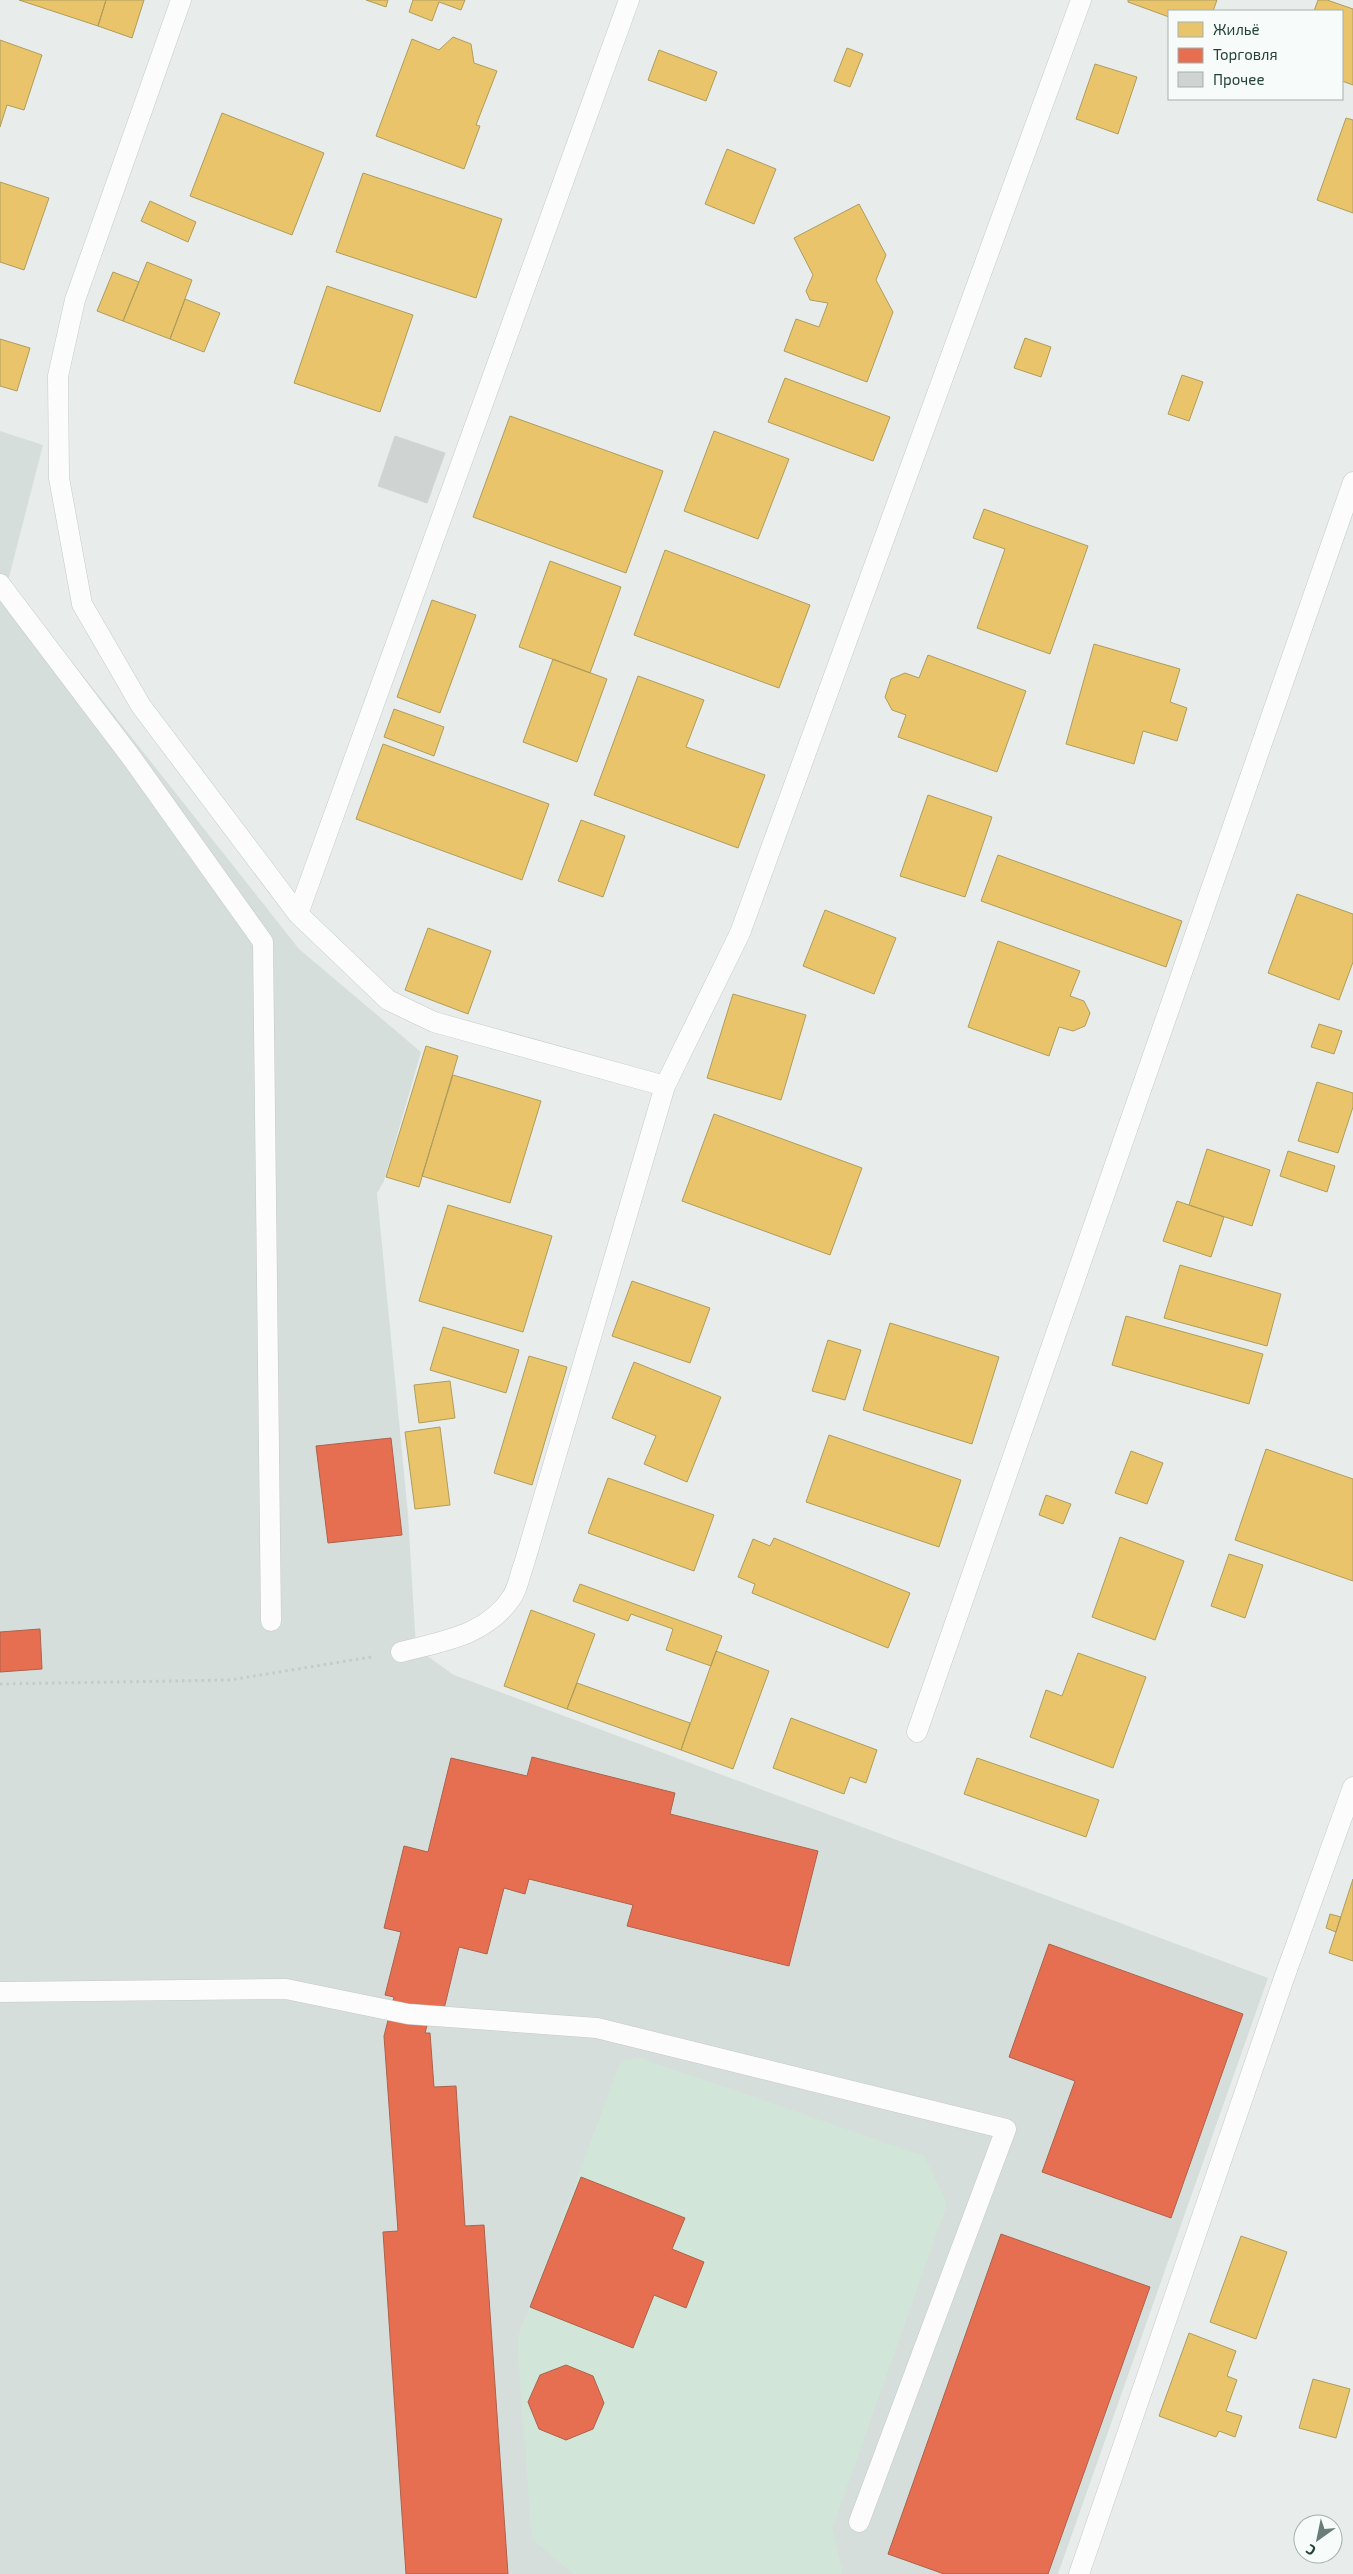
<svg xmlns="http://www.w3.org/2000/svg" width="1353" height="2574" viewBox="0 0 1353 2574" font-family="'Exo 2',sans-serif">
<style>
.built{fill:#d6dedb}
.green{fill:#d1e6d8}
.homes{fill:#e9c46a;stroke:#ae9d5c}
.shops{fill:#e76f51;stroke:#ac624a}
.building{fill:#cfd4d2;stroke:#d1d6d4}
.lines{fill:none;stroke-linecap:round;stroke-linejoin:round}
.service-casing{stroke:#c5cac8;stroke-width:21}
.path{stroke:#c3ccca;stroke-width:3;stroke-dasharray:2.5 4;stroke-linecap:butt}
.service{stroke:#fcfcfc;stroke-width:20}
</style>
<rect width="100%" height="100%" fill="#e8edeb"/>
<!-- built -->
<path class="built" d="M0,431l43,14 -35,136 291,368 122,103 -37,129 -7,12 31,321 8,134 38,27 814,303 -210,596h-1058z"/>
<!-- green -->
<path class="green" d="M640,2058l284,98 23,48 -115,325 11,45h-269l-42,-35 -15,-199 104,-279z"/>
<!-- homes -->
<path class="homes" d="M19,0h87l-8,26z
M106,0h38l-12,38 -34,-12z
M366,0h22l-2,7z
M413,0h52l-4,10 -22,-8 -7,19 -23,-9z
M1128,0h89l-4,11h-44v6l-41,-15z
M1318,0h9l26,9v76l-11,-4v-70h-28z
M453,37l18,7 3,19 23,8 -21,54 4,1 -16,43 -88,-33 36,-97 27,11z
M0,40l42,15 -18,55 -17,-5 -7,22z
M847,48l16,6 -13,33 -16,-6z
M659,50l58,22 -11,29 -58,-21z
M1095,64l42,13 -19,57 -42,-15z
M222,113l102,40 -32,82 -102,-39z
M1346,118l7,2v93l-36,-13z
M727,149l49,20 -22,55 -49,-20z
M363,173l139,46 -26,79 -140,-46z
M0,182l49,16 -25,72 -24,-8z
M150,201l46,21 -8,20 -47,-21z
M859,204l27,51 -10,25 17,32 -26,70 -83,-31 12,-32 23,8 9,-24 -18,-3 -4,-9 7,-16 -19,-37z
M147,262l45,18 -22,59 -47,-18z
M113,272l26,10 -16,39 -26,-10z
M327,286l86,29 -33,97 -86,-29z
M185,299l35,14 -16,39 -34,-13z
M1025,338l26,9 -10,30 -27,-9z
M0,339l30,9 -13,43 -17,-5z
M1182,375l21,7 -14,39 -21,-7z
M785,378l105,39 -17,44 -105,-39z
M510,416l153,55 -37,102 -153,-56z
M714,431l75,28 -31,80 -74,-28z
M984,509l104,37 -38,108 -73,-26 28,-79 -32,-11z
M665,550l145,55 -31,83 -145,-53z
M550,561l71,26 -31,86 -71,-26z
M432,600l44,15 -36,98 -43,-16z
M1094,644l86,25 -10,33 17,6 -10,33 -34,-10 -9,33 -68,-20z
M928,655l98,36 -29,81 -99,-35 8,-22 -14,-5 -7,-13 6,-18 14,-6 14,5z
M553,659l54,20 -30,83 -54,-20z
M638,676l66,24 -18,47 79,28 -27,73 -144,-53z
M394,709l50,18 -10,29 -50,-19z
M383,744l166,60 -27,76 -166,-61z
M928,795l64,22 -27,80 -65,-21z
M581,820l44,16 -22,61 -45,-16z
M998,855l184,66 -16,46 -185,-66z
M1297,894l56,20v48l-14,38 -71,-27z
M825,910l71,28 -22,56 -71,-28z
M428,928l63,23 -23,63 -63,-24z
M998,941l82,30 -10,25 14,5 6,12 -5,13 -12,5 -14,-4 -10,29 -81,-29z
M733,994l73,21 -25,85 -74,-22z
M1319,1024l23,7 -8,23 -23,-7z
M426,1046l32,10 -39,131 -33,-10z
M453,1075l88,26 -31,102 -88,-27z
M1317,1082l36,11v14l-15,46 -40,-12z
M714,1114l148,54 -32,87 -148,-54z
M1207,1149l63,21 -18,56 -63,-21z
M1288,1151l47,15 -8,26 -47,-16z
M1177,1201l47,16 -13,40 -48,-16z
M448,1205l104,31 -29,96 -104,-31z
M1180,1265l101,29 -14,52 -103,-28z
M632,1281l78,27 -20,55 -78,-27z
M1126,1316l137,38 -14,50 -137,-39z
M890,1323l109,34 -27,87 -109,-34z
M443,1327l76,23 -13,43 -76,-23z
M828,1340l33,10 -16,50 -33,-9z
M529,1356l38,11 -35,118 -38,-12z
M634,1362l87,35 -34,85 -43,-18 12,-28 -44,-18z
M450,1381l5,37 -36,5 -5,-38z
M440,1427l10,78 -35,4 -10,-77z
M829,1435l132,45 -22,67 -133,-45z
M1266,1449l87,30v102l-118,-41z
M1131,1451l32,12 -16,41 -32,-11z
M608,1478l106,37 -20,56 -106,-38z
M1046,1495l25,9 -8,20 -24,-9z
M1120,1537l64,24 -29,79 -63,-23z
M774,1538l136,55 -22,55 -136,-55 3,-9 -17,-7 15,-38 17,7z
M1229,1554l34,11 -18,53 -34,-12z
M580,1584l142,52 -11,30 -45,-16 7,-21 -42,-15 -3,7 -55,-20z
M531,1610l64,24 -28,75 -63,-23z
M716,1651l53,20 -36,98 -52,-19z
M1078,1653l68,24 -33,91 -83,-31 16,-47 16,6z
M577,1683l113,40 -9,27 -114,-41z
M791,1718l86,32 -11,33 -16,-6 -6,17 -71,-26z
M977,1758l122,42 -13,37 -122,-43z
M1353,1879v82l-24,-8z
M1330,1914l11,3 -5,15 -10,-4z
M1241,2236l46,16 -31,87 -46,-17z
M1189,2333l47,18 -9,25 10,4 -11,31 16,5 -7,21 -16,-6 -3,6 -57,-21z
M1313,2379l37,10 -14,49 -37,-10z"/>
<!-- shops -->
<path class="shops" d="M391,1438l11,97 -74,8 -12,-97z
M40,1629l2,40 -42,3v-40z
M532,1757l143,36 -5,21 148,37 -29,115 -162,-40 6,-21 -104,-26 -4,15 -21,-6 -17,66 -28,-7 -15,62 -12,-2 -7,26h5l4,54 22,-1 9,140 19,-1 24,349h-102l-23,-342 15,-1 -14,-195 10,-39 -9,-2 16,-63 -17,-4 20,-82 24,6 23,-94 76,18z
M1049,1944l194,70 -72,204 -129,-46 33,-91 -66,-24z
M581,2177l104,41 -13,31 32,13 -18,46 -32,-13 -21,53 -103,-41z
M1001,2234l149,53 -102,287h-104l-56,-20z
M566,2365l27,11 11,27 -11,26 -27,11 -27,-11 -11,-27 12,-27z"/>
<!-- building -->
<path class="building" d="M395,436l50,17 -18,50 -49,-17z"/>
<g class="lines">
<!-- service casing -->
<g class="service-casing">
<path id="service" d="M181,0l-106,300 -17,76 1,102 23,126 59,102 157,208 90,86 46,22 231,64
M0,584l131,173 132,185 8,679
M298,914l331,-914
M401,1652c42,-11 85,-16 111,-55 6,-9 8,-23 12,-33l141,-478 75,-153 341,-933
M917,1732l436,-1250
M0,1992l286,-3 122,25 189,14 409,101 -147,393
M1079,2574l204,-593 70,-194"/>
</g>
<!-- path -->
<path class="path" d="M0,1684l230,-4 141,-23"/>
<!-- service -->
<use href="#service" class="service"/>
</g>
<!-- legend -->
<rect x="1168" y="10" width="175" height="90" fill="#f7fbf9" stroke="#a3b1ad"/>
<rect x="1178" y="22" width="25" height="15" fill="#e9c46a" stroke="#a3b1ad"/>
<text x="1213" y="35" font-size="15" fill="#24423a">Жильё</text>
<rect x="1178" y="48" width="25" height="15" fill="#e76f51" stroke="#a3b1ad"/>
<text x="1213" y="60" font-size="15" fill="#24423a">Торговля</text>
<rect x="1178" y="72" width="25" height="15" fill="#cfd4d2" stroke="#a3b1ad"/>
<text x="1213" y="85" font-size="15" fill="#24423a">Прочее</text>
<!-- north arrow -->
<g transform="translate(1318 2539) rotate(213)"><circle r="24" fill="#f7fbf9" stroke="#a3b1ad"/>
<path d="M0-4L9 19L0 12L-9 19Z" fill="#697e78"/>
<text y="-8" font-size="14" font-weight="bold" text-anchor="middle" fill="#24423a">С</text>
</g>
</svg>
